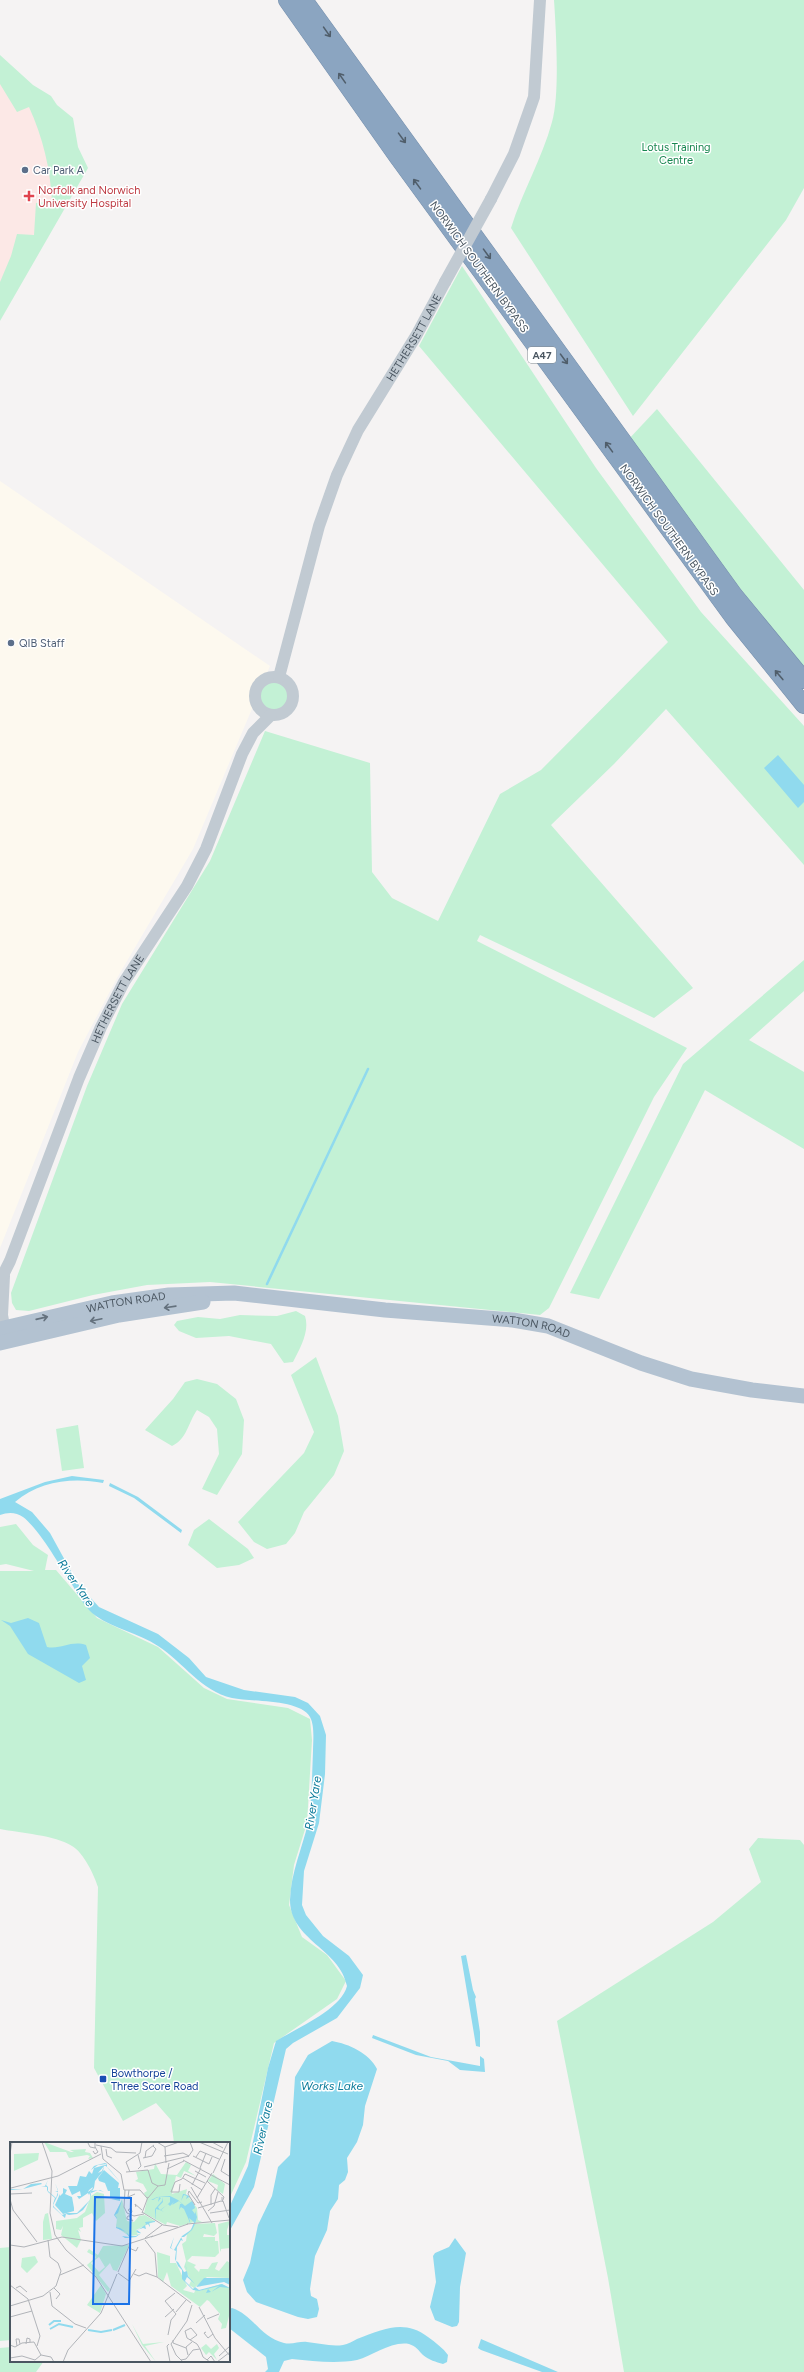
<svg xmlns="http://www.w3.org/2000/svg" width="804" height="2372" viewBox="0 0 804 2372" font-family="Figtree,sans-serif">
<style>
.commercial{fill:#fdf9ef}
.medical{fill:#fce8e6}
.green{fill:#c3f1d5}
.water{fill:#90daee}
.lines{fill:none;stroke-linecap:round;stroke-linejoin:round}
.stream{stroke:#90daee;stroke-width:2.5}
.highway-casing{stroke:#7690ad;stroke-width:18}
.minor{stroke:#c1cad2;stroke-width:12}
.major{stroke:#b3c2d1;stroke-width:15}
.highway{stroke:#8ba5c1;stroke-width:17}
.minor-bridge{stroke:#c1cad2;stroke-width:12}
.oneway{stroke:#505e6b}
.oneway2{stroke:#64717d}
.service-dot{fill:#5c6f8a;stroke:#fff;stroke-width:1.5}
.health-dot{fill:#e0444e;stroke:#fff;stroke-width:1.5}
.transit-dot{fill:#1a4fb4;stroke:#fff;stroke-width:1.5}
.labels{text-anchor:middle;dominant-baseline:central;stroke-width:3;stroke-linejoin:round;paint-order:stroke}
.shield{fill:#fff;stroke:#808990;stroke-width:1}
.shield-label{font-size:10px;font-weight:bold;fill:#4a5661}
.park-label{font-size:11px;fill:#17864f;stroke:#fff}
.service-label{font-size:11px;fill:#4e5e75;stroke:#fff;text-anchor:start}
.health-label{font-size:11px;fill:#be3a42;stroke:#fff;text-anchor:start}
.street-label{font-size:11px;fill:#4a5661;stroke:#fff}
.transit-label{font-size:11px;fill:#164399;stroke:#fff;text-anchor:start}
.water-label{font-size:12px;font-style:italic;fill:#0c7c9b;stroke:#fff}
.inset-river{fill:none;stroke:#90daee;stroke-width:2}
.inset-road{fill:none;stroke:#b1b4b9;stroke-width:1}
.view{fill:#1a73e8;fill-opacity:0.15;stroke:#1a73e8;stroke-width:2}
.inset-edge{fill:none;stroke:#4a5661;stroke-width:2}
</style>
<rect width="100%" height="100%" fill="#f5f3f3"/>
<!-- commercial -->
<path class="commercial" d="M0,481l270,185 -77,183 -76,129 -39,74 -78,196z"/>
<!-- medical -->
<path class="medical" d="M0,79l48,39 17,65 -65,110z"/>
<!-- green -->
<path class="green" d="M554,0h250v188l-18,32 -153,196 -122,-188c11,-36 31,-69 41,-106 8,-27 4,-92 2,-122z
M0,55l33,30 18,11 6,9 16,13 5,29 10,21 -88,153v-39l11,-26 6,-22 17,1 2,-32 16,-2c-2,-34 -9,-63 -23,-94l-12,5 -17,-28z
M462,266l134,202 105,144 103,114v139l-138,-156 -52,55 -63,61 142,163 -39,30 -174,-83 -3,6 210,107 -33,49 -105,211 -9,7 -330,-33 -63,3 -54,10 -64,16 -13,-1 -4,-7 -1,-10 76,-207 35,-82 88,-143 55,-130 105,32 2,109 20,26 46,23 62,-127 41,-24 127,-128 -249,-296z
M657,409l147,181v82l-177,-231z
M259 696a15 15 0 1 1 30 0a15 15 0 1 1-30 0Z
M804,960v31l-55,49 55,32v77l-99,-59 -106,209 -29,-6 113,-229z
M296,1311l9,5c5,15 -5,32 -12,46l-9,1 -13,-19 -42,-8 -33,2 -17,-7 -5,-6 3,-4 21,-4 22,2 20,-4 37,1z
M316,1357l22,59 6,35 -10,24 -30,37 -9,21 -9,11 -19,5 -13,-7 -16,-20 66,-69 10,-21 -23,-57z
M197,1379l20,5 19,15 8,21 -2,34 -25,41 -15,-6 17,-35 -2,-25 -8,-12 -12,-7c-9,13 -10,29 -25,36l-27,-16 28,-31 12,-17z
M78,1425l6,43 -22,3 -6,-42z
M209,1519l39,30 6,9 -15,7 -22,3 -29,-23 6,-15z
M16,1524l17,21 15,10 -3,15h11l41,48 61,29 46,41 23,11 61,9 22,11 2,21 -5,83 -13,42 -5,40 13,32 25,18 19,26 -9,18 -63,44 -28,119 -17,37v-56h-55l-3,-23 -15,-17 -33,18 -29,-53 4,-181c-4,-12 -14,-34 -26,-41 -17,-11 -52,-13 -72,-17v-258h34l-28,-7 -6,1v-38z
M758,1838l42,2 4,5v527h-180l-16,-94 -51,-257 156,-99 48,-40 -12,-33z
M11,2247v93l-11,1v-93z
M11,2347v14h33l-8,11h-36v-24z"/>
<!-- water -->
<path class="water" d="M778,755l26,30v17l-6,6 -34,-40z
M72,1476l32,4 -1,3c-30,-6 -64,-2 -88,19l17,10 18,21 28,51 21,23 59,27 31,24 17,19 38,13 51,7 13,6 12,13 6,19 -1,39 -6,49 -15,48 -2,34 4,10 17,21 26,20 14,19 -3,13 -23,30 -44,25 -7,6 -32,138 -25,45v-24l19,-42 20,-98 8,-27c19,-12 65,-31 71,-55 -7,-37 -57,-46 -57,-86 1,-28 12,-51 18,-77 4,-23 4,-48 5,-72 0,-9 2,-25 -3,-34 -10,-18 -58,-15 -78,-19 -31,-7 -48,-35 -74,-52 -19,-13 -44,-17 -62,-30 -10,-7 -17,-19 -23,-30 -12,-18 -33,-56 -50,-69 -7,-5 -15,-5 -23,-2v-16l45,-17z
M110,1483l28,14 44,33 -1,3 -47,-35 -25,-12z
M28,1618l11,5 8,24c14,3 24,-7 39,-2l4,13 -8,8 4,14 -7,3 -51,-29 -18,-28 -9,-6 10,3z
M466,1955l7,35 3,7 -1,2 5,33v15l-4,-1 -15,-90z
M373,2035l58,22 49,9v-10l4,3 1,13 -25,-2 -12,-9 -32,-6 -44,-17z
M332,2041c17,3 37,12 45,28l-12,37 -2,19 -6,17 -10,16 1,14 -3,8 -6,5 -1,14 -8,12 -3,19 -12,26 -5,33 1,7 6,3 2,10 -2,8 -9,2 -10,-2 -42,-15 -9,-10 -4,-12 7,-17 8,-38 14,-29 6,-29 12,-12 5,-78 13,-22z
M455,2238l11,15 -6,34 -1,35 -2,4 -5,1 -17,-7 -5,-13 6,-25 -3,-26 2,-3 14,-6z
M232,2308c20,6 29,30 52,35 8,2 16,-2 23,-1 12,1 24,5 36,3 5,-1 10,-4 14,-6 27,-10 47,-20 71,-2 8,6 15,11 20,18l-1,7 -4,2c-7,-2 -14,-4 -20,-9 -4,-4 -7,-9 -14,-11 -18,-3 -36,12 -52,16 -21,4 -44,1 -65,-1l-8,2 -5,11h-14l3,-3 -2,-12 -37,-29v-19z
M481,2339l77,33h-16l-61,-22 -3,-2z"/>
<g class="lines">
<!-- stream -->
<path class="stream" d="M267,1284l101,-215"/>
<!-- highway casing -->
<g class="highway-casing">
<path id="highway" d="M287,0l110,156 336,461 71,88
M304,0l430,595 70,85"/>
</g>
<!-- minor -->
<g class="minor">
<path d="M491,199l23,-45 20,-57 6,-97"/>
<circle cx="274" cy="696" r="19"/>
<path id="s1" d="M279,677l40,-151 18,-51 21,-45 58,-94 29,-54"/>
<path d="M4,1276l-2,39 4,22"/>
<path id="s2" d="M0,1281l10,-20 69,-183 22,-51 23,-45 63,-96 19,-37 36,-95 11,-21 18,-18"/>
</g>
<!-- major -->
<g class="major">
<path id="s3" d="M0,1329l112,-26 57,-8 65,-2 151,17 128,10 35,6 93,37 50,16 61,11 52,6"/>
<path d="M0,1343l119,-28 84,-13"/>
</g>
<!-- highway -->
<use href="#highway" class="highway"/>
<!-- minor-bridge -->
<path class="minor-bridge" d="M445,282l46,-83"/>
</g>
<!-- one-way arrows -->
<defs><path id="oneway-shaft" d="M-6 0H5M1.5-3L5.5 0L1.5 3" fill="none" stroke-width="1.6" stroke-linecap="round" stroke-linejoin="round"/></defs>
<g class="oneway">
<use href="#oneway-shaft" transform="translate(327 32) rotate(55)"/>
<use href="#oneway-shaft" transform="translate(342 78) rotate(-125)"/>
<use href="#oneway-shaft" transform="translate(402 138) rotate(54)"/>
<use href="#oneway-shaft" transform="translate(417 184) rotate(-126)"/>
<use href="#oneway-shaft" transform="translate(487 254) rotate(54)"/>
<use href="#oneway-shaft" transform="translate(564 359) rotate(54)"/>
<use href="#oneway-shaft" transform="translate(609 447) rotate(-126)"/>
<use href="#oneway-shaft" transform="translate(779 675) rotate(-130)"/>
</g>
<g class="oneway2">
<use href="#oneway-shaft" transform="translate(170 1307) rotate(172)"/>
<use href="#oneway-shaft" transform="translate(42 1318) rotate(-13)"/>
<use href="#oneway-shaft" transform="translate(96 1320) rotate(168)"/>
</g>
<!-- markers -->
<g class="service-dot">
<circle cx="25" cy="170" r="4"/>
<circle cx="11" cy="643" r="4"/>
</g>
<path class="health-dot" d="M27 190h4v4h4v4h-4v4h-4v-4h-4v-4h4z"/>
<rect class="transit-dot" x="99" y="2075" width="8" height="8" rx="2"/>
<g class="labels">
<!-- shield labels -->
<rect class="shield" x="528" y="347" width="28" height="16" rx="3"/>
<g class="shield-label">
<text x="542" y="355">A47</text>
</g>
<!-- park labels -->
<g class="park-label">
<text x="676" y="147">Lotus Training<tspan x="676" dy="13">Centre</tspan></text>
</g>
<!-- service labels -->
<g class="service-label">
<text x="33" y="170">Car Park A</text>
<text x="19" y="643">QIB Staff</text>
</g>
<!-- health labels -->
<g class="health-label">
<text x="38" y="190">Norfolk and Norwich<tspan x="38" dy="13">University Hospital</tspan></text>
</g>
<!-- street labels -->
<g class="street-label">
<text transform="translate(479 267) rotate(54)">NORWICH SOUTHERN BYPASS</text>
<text stroke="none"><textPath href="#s1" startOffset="368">HETHERSETT LANE</textPath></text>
<text transform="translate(669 530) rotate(54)">NORWICH SOUTHERN BYPASS</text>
<text stroke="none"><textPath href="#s2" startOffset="306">HETHERSETT LANE</textPath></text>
<text stroke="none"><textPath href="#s3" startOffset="129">WATTON ROAD</textPath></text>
<text stroke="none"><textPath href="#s3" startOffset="537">WATTON ROAD</textPath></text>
</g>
<!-- transit labels -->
<g class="transit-label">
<text x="111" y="2073">Bowthorpe /<tspan x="111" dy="13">Three Score Road</tspan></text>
</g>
<!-- water labels -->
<g class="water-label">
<text transform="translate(76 1583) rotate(55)">River Yare</text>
<text transform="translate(313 1803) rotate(-81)">River Yare</text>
<text x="332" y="2086">Works Lake</text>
<text transform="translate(263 2128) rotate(-78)">River Yare</text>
</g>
</g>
<!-- overview -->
<g transform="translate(10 2142)">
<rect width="220" height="220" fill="#f5f3f3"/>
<path d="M34,0l27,10h3l-4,-2 16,-1 -1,3 5,1 3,5 -5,1 2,-3 -3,-1 -18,3 -3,-6h-16zM29,11l-1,7 -24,11v-17zM176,20l5,3 -3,6 8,5 -12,-5 -3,7 -5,-2 -4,18 15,-5 -1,5 11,14 1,12 4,2 -7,1 1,-5 -2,4 -14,4 -13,-4 -1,3 -22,-12 3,-13 -3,-7 3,-2 -4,-7 -8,-3 3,-2 -2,-7 18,-3 1,-6 6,11 16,1zM203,32l12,10 -2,10 -6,-4 1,-5 -10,-4zM87,50l7,2 1,19 -9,8 -4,-8 -9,5v9l-4,1 2,4 -3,-2 3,10 -4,8 -16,-13 2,-9 -2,4 -5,-1v-8l21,-3 8,-6 6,-16zM112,57l5,22 7,1 5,-6 6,-1 10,6 -19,9 2,5 -9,1 -13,-9 1,-8 -2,-4zM38,71l4,26 -9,1v-18l2,-8zM220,79l-3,9v5h3v13l-9,1v3l-1,-2 -2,-26zM205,81l2,10 -3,3 -10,-2 -1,3h12v4h3l1,12 -4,4 -23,-1 -5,5 9,4 -2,2 5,5 1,-3h8l4,-6 6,-1 -3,7 4,2 8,-10 3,2v15l-23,-1 -13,11 -5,-3 2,-4 -7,-14 2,-6 -4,-17 4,-3 1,-7 8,-10zM119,103l-12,26 -4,-1 -3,-7 -11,12 11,14 -2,3 -21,-27 9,-8 -9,-5 2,-3 9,6 5,-9zM89,115l6,10 -6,5 -8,-9zM147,110l13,4v7h6l11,23 -4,4 11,3 2,-4 3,2 22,-7 9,4v24l-4,16 -5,1 1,-5 -4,-5 2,-5 -11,-13 -2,-1 -7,7 -29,-21 -4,-14 -4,10 -5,-5zM25,114l3,6 -11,11 -6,-6 1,-9zM91,143l5,9 -6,19 -13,-8zM122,182l11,20 21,-2 -19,4 11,16 -14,-17zM196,202l5,5 6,-5 2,4 -5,6 3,6 -8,-8 -3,3 -5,-7z" fill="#c3f1d5" fill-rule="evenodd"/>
<path d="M95,21l2,1v3l4,4 10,12 1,17 -4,13 -3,2 2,3 -1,9 4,1 6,4 4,4h6l5,-3h-3l-2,-2 1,-1 4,-2 4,-3 1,-1 -1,-2 10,-1v-12l7,-8v-4h-3l2,1 -3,4 1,-5 -3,1 2,7 -2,-7 -3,2h-2l6,-3 13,-1 8,4 7,6 7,-5 -3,-4 -3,2 1,-3 -3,-1 -3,6 2,-7h-11h12l3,1 2,1 2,3 3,5 1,4 -3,2 3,4v-3l2,6 -2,7 -3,6 -8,7h-3l2,4 -2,-1 -4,7 -1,14 2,1 6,10 3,-1 -1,-3 -1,-6 3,14 7,8 -8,-7 -2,4 8,8 2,-2 4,3 23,-6 8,4 -10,-1 -9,5 -5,1 2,-4 3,3 8,-6 -20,5 -6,-1 -11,-11v-9l-4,-4 -3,-7 1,-8 -6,-3 4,-11 -3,11 3,2 8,-14 9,-6 3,-8 -5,-4 1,3v2l-2,-5 -9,7 9,-7 -4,-9 -3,-2 -2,3 1,-6h2l-3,-3 -7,4 2,-3 -4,4 -2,-2 -7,6 3,2 -4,-2 -3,5 3,-5 -4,-1v2l-1,11 -6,1 1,3v1l-2,-3 -3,1 1,4 -3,-1 3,3 -3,-3 -6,2 4,3 -1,1 -4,3 -9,1h-2l-3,-2 7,1 -3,-5 -10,-4v-2l1,-7 -3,-4 8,-15 -1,-17 -15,-17h-2l-1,5 -8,10 -1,7 -2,3 6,-1h2l4,2 -6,-2 -7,3 -1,7 -7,10 -6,4 -8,1 -3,-1 -1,4 -12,-11v-3l2,-6 -7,-6 -1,-2v-3l-6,-1 1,-2 -19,5 -13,1v1v-2h13l8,-5 10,-1 1,1 -1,2h4l3,-6 -2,5 2,2v4l8,7 2,-6h-3l3,-1 -3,-8 3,7v5l-5,10 1,2 8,8 5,-2h10l13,-13v-6l3,-7 -4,3 -1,2 4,-3 -3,6 -1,-2 -9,6 -2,-3h4l-1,-5 -8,4 -4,-9h9l3,-10 6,1 3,-6 3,3 2,-6 11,-3 -7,8 4,-2 2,-5 3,-2 -9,1 -7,5 3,-4 3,-1zM152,55h8v5l-3,3 -4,-2 4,2 -7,5 -2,-3 5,-5zM94,28l15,13 -1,5h2v13l-9,-2 7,-1 -8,-1v-6h-2l-3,-8 -6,-2 -1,-3zM53,46l4,2 -2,4 7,3 2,11v3l-11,3 -8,-9 5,-11v2l3,-3zM194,136h26v7l-6,-3 -28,5z" fill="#90daee" fill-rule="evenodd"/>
<path class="inset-river" d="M39,183l5,-4h7M40,187l9,-5 14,3M78,188l13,2 11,-2M103,188l12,-5"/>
<path class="inset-road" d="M32,0l10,29 -2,42 5,22 11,15 30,27 55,85M147,0l8,5 14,-5M189,0l29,12M202,0l11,6M78,1l2,4 5,1v-6M86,3l15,3 5,4 20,1M91,4l2,13 18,15 3,16h16l7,8M155,5l1,16M96,7l1,7 5,2M83,9l2,3 3,-2 -3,-5M0,12l2,-12M154,14l19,-3 6,3M183,14l16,8 3,-7M178,15l5,-7 -3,-8M186,15l4,-6 19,8M133,16l9,-2 4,-7 -3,-3M135,16l1,-7 8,-6M215,17l-4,12 8,5M173,18l47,25M134,25l45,-11M190,26l6,-15M128,27l3,-3 -3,-11M157,27l17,-8M185,29l11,6M116,30l22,-2 4,13 6,3M120,30l-4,-10 14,-9 2,-11M203,31l15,-31M173,36l19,12M197,39l17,16 -2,5v-5M170,42l-1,8h-8l4,-10 7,-3 3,-5 20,9M182,43l9,-17M181,45l21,36M1,46l47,-12 43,-22M115,48l-1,17 3,6 7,3 10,-2M119,48l-1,7 7,-3M0,52l22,-1M138,56l10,-12 7,-1 4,-22M187,56l15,-25M0,57l3,11 24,32M213,59l6,17M185,63l-7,-11 1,-3 9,12 4,-1M201,63v-10l4,-6M126,65l-1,-3 7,6M121,66l1,4 -1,1 -3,-3zM188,66l23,-7M198,69l6,-5 4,-14M132,70l21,13 15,2M132,71l6,-16M200,71l20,-3M119,74l4,5 -6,-2v-2l3,-2M177,82l43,-4M141,95l37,-13M135,96l17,-13M135,98l10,13 2,24 34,26M0,103l14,2 38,-10 60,9 31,-10M119,106l7,3 2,-4M108,130l12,-28M108,131l11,8 7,-12M124,132l5,2 7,-3 11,4M50,133l24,-10M0,143l18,14 12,37 -3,10M6,146l4,-2 7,6M44,146l6,6 -4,5M40,150l2,14 23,18 11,4M0,164l33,-10 13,-10 5,-15 -3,-8 -8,-6 -2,-17M189,165l16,31 15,18M166,170l10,-12M0,175l22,-6M155,175l9,-8M197,177l12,-5M186,181l9,-8M175,189l6,-3 6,7 -7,5M196,190l-2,1 4,5 5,-4M158,193l3,-15 5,-6 -11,-13 10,-8M163,198v3l13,5M16,202l1,-6 3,1v3M159,202l-2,2 3,16M0,203l5,2 7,-4 12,-1 7,13 10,2 3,5M7,204l-1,-7h3l1,5M190,207l3,8 7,5M178,213l-2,-8 6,-5M209,214l11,-10M0,216l12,-2 13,4 6,-5M171,218l5,-1 7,-9 7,-1 -3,-5 -10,-6 -2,-7M197,218l4,-4 4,6M53,220l5,-12 33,-37 16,-39M173,220l-7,-7 -5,-11 16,-23 5,-16M207,220l13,-10"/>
<path class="view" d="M85,55l36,1 -2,106h-36z"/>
<rect width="220" height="220" class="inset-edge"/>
</g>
</svg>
